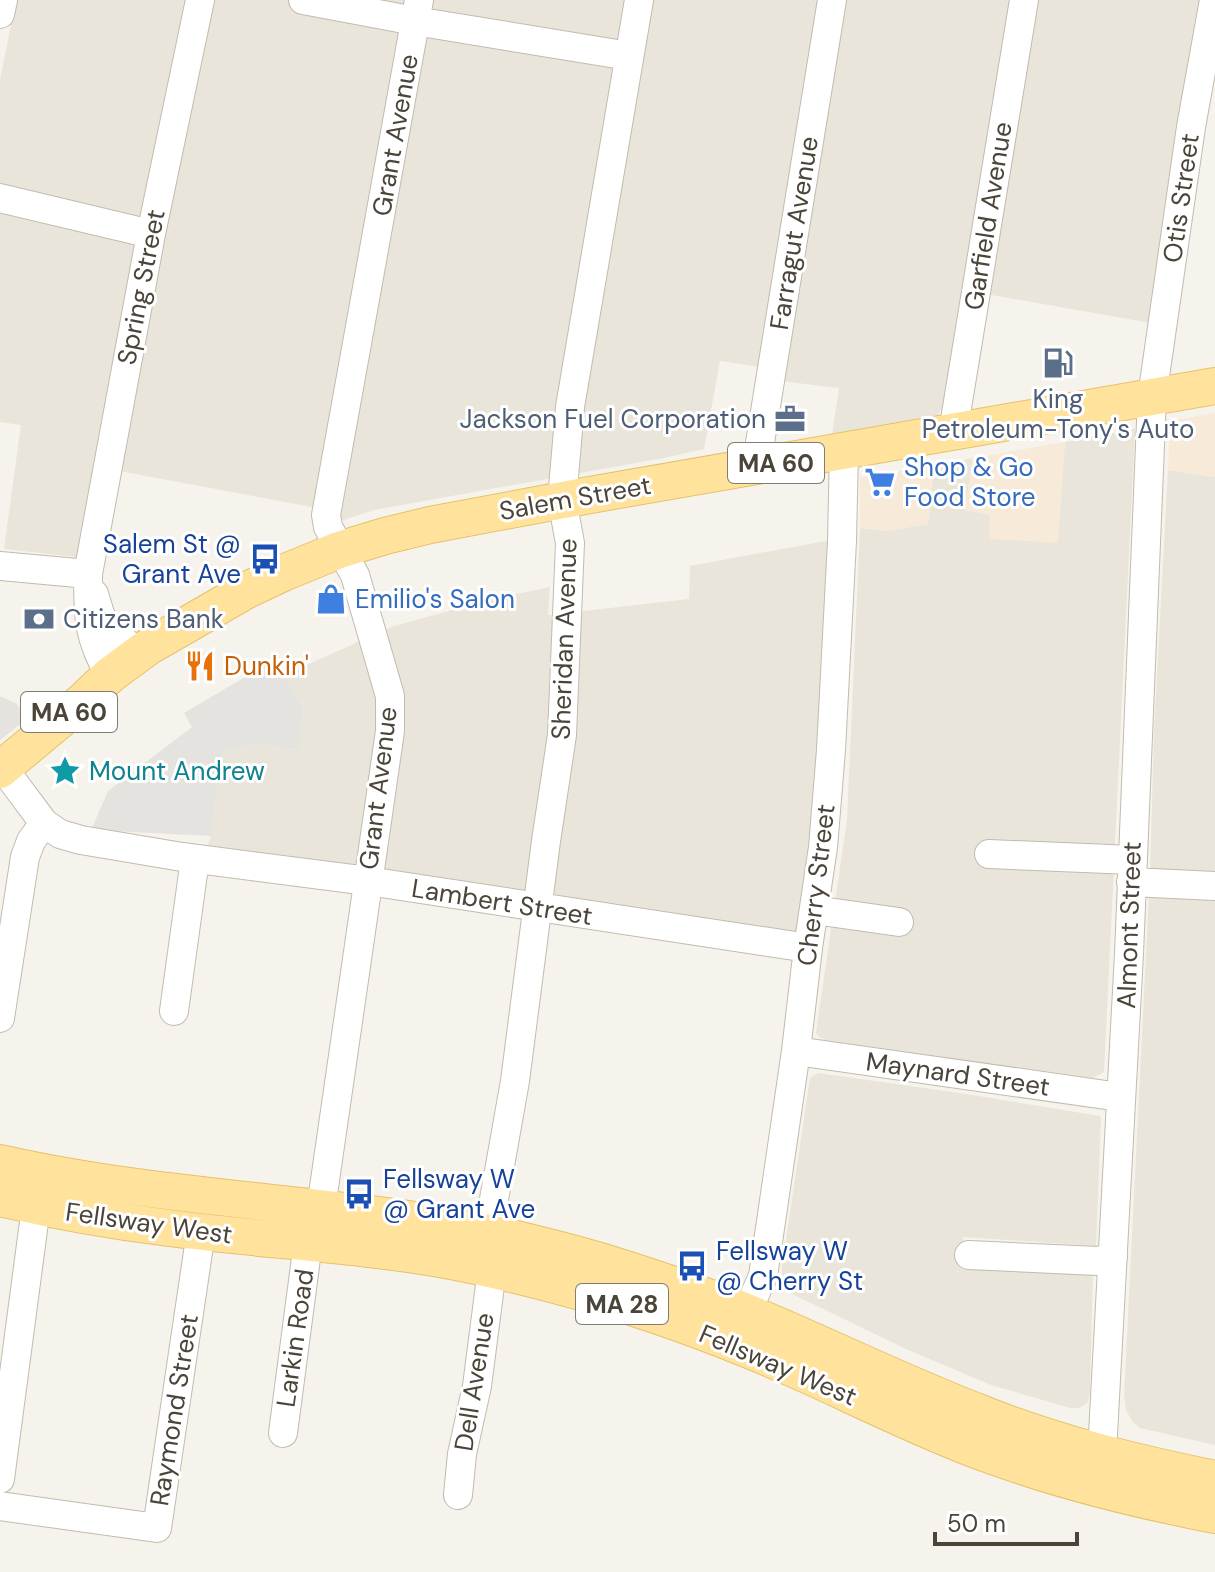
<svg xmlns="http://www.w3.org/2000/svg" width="1215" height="1572" viewBox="0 0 1215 1572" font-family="'DM Sans',sans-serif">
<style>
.residential{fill:#eae5da}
.commercial{fill:#f7ead8}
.industrial{fill:#e6e2dd}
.parking{fill:#e5e3e0}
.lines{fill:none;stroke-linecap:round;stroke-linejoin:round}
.minor-casing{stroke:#c2bbae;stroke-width:30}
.major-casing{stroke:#e6c16a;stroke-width:38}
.minor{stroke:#fff;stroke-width:28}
.major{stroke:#ffe39c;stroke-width:36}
.labels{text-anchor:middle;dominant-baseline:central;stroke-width:6;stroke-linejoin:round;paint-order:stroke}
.shield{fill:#fff;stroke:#817c74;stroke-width:2}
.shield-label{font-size:24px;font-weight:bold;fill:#4b4439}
.street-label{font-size:26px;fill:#4b4439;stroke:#fff}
.service-label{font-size:26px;fill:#4e5e75;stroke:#fff}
.shop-label{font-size:26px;fill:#366cbe;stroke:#fff;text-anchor:start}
.transit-label{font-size:26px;fill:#164399;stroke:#fff;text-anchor:start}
.food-label{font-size:26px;fill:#c56008;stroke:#fff;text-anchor:start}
.culture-label{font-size:26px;fill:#0d838f;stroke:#fff;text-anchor:start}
</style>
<rect width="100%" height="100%" fill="#f6f3ec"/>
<!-- residential -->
<path class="residential" d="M16,0h1187l-52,323 -188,-33 -20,118 -6,7 -105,20 7,-47 -59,-7 1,-11 -61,-9 -16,88 -40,9 -290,52 -61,20 4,-22 -198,-37 -15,89 -100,-11 17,-124 -21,-3v-342z
M1135,429l-31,643 -11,6 -267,-38 -7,-3 -3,-4 1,-8 30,-205 13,-292 26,3 42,-7 6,-58 39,-8 -8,52 25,4 67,29 8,-101z
M1168,470l47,7v401l-65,-2 4,-144z
M831,540l-13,273 -21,121 -591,-83 5,-15 12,-87 38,-4 36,5 6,-44 -21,-30 109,-49 101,-28 58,-12 -2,28 141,-16 1,-33z
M1149,893l66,2v550l-75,-17 -8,-7 -6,-11 -2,-13z
M818,1073l148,21 134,22 1,3 -5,127 -133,-9 -1,22 131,6 -3,130 -3,8 -8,5h-9l-79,-23 -83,-35 -118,-57 -8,-16v-10l28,-189z"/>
<!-- commercial -->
<path class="commercial" d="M1215,413v64l-47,-7 2,-49z
M1065,442l-7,101 -69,-4 1,-24 -25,-5 8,-52z
M934,466l-6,58 -42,7 -26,-3v-51z"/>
<!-- industrial -->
<path class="industrial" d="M0,696l17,8 10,15 -27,21z"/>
<!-- parking -->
<path class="parking" d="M272,661l31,45 -5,44 -37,-5 -38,4 -12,87 -120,-6 17,-39 84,-64 -8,-14z"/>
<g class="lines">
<!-- minor casing -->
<g class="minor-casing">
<path id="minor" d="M303,0l112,21 214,35
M0,14l3,-14
M0,198l151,36
M953,432l71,-432
M756,467l76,-467
M0,566l88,8
M94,594l7,23 19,21 19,16
M110,675c-22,-37 -22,-58 -22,-101l63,-340 49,-234
M3,768l41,55 16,11 21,6 101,17 186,24 440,67
M989,854l143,6
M1131,882l84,4
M814,910l85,12
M174,1011l21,-152
M0,1018l25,-161 6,-16 13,-18
M796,1051l324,46
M321,1208l69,-477v-35l-35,-121 -27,-48 -2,-12 93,-515
M488,1233l27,-152 31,-240 16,-106 8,-192 -8,-43 8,-93 69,-407
M969,1255l129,6 15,-4
M747,1312l16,-36 33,-225 12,-103 15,-101 8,-97 11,-209 2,-90
M283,1433l25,-190
M1102,1453l27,-499 23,-557 39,-270 23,-127
M0,1479l36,-272
M458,1495l4,-41 15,-68 15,-116
M0,1506l157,22 44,-296"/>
</g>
<!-- major casing -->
<g class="major-casing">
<path id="major" d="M0,770l84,-70 26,-25 38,-28 99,-57 36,-17 56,-23 46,-14 45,-11 160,-30 625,-109
M0,1163c133,30 268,37 402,55 67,9 133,24 198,43 49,15 97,31 144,50 80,33 158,72 239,103 75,30 154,49 232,65
M0,1198c56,13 112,23 169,30 92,12 186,16 277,32 48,9 95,21 142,34 77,22 153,51 226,84 52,24 103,49 157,70 78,30 161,51 244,67"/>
</g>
<!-- minor -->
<use href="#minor" class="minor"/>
<!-- major -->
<use href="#major" class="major"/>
</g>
<!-- icons -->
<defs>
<g id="fuel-bare" transform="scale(2.4)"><path d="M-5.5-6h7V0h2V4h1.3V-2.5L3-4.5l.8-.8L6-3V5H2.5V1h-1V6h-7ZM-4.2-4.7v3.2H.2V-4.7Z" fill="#5c6f8a" stroke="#fff" stroke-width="2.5" paint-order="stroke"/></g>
<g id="office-bare" transform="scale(2.4)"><path d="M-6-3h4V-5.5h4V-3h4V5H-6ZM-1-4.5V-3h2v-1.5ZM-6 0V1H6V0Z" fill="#5c6f8a" stroke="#fff" stroke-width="2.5" paint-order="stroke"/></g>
<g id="supermarket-bare" transform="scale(2.4)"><path d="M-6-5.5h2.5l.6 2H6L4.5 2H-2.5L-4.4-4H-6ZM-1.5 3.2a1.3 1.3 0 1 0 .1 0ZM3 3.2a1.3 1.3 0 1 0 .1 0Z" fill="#3f7fe0" stroke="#fff" stroke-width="2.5" paint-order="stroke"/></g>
<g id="bus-bare" transform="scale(2.4)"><path d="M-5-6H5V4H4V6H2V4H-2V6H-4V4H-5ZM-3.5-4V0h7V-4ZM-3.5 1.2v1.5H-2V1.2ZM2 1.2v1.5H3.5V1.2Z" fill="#1a4fb4" stroke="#fff" stroke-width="2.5" paint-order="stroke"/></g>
<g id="shop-bare" transform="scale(2.4)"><path d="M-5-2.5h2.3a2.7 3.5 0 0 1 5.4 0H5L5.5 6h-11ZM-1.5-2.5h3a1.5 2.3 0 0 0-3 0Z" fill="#3f7fe0" stroke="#fff" stroke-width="2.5" paint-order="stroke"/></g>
<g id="bank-bare" transform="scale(2.4)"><path d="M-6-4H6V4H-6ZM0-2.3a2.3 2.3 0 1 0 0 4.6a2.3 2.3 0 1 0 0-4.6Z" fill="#5c6f8a" stroke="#fff" stroke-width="2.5" paint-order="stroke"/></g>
<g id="restaurant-bare" transform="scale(2.4)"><path d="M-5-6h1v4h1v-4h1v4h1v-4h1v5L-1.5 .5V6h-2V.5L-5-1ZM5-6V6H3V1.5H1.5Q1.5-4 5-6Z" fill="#e8710a" stroke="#fff" stroke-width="2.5" paint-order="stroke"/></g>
<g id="sight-bare" transform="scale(2.4)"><path d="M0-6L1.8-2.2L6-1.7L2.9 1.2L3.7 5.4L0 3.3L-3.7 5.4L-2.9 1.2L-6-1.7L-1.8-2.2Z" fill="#0f9aa8" stroke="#fff" stroke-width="2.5" paint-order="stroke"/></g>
</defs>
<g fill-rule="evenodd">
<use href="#fuel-bare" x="1058" y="363"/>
<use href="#office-bare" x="790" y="419"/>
<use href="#supermarket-bare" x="880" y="482"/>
<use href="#bus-bare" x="265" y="559"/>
<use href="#shop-bare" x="331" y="599"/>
<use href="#bank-bare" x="39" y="619"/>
<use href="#restaurant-bare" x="200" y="666"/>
<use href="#sight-bare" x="65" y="771"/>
<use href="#bus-bare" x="359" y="1194"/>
<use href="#bus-bare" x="692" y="1266"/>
</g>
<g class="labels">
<!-- shield labels -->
<g class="shield">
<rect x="728" y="443" width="96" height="40" rx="6"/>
<rect x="21" y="692" width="96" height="40" rx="6"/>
<rect x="576" y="1284" width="92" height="40" rx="6"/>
</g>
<g class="shield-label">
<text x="776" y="463">MA 60</text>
<text x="69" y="712">MA 60</text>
<text x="622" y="1304">MA 28</text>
</g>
<!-- street labels -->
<g class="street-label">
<text transform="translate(395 135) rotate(-80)">Grant Avenue</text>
<text transform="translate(1181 198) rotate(-82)">Otis Street</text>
<text transform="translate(988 216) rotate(-81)">Garfield Avenue</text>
<text transform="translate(794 233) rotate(-81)">Farragut Avenue</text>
<text transform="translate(141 287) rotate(-79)">Spring Street</text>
<text transform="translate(575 498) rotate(-10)">Salem Street</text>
<text transform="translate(564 639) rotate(-88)">Sheridan Avenue</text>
<text transform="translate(378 788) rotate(-83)">Grant Avenue</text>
<text transform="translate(816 885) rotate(-83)">Cherry Street</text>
<text transform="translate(502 902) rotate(9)">Lambert Street</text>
<text transform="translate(1129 925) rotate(-88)">Almont Street</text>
<text transform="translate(958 1074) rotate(8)">Maynard Street</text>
<text transform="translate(149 1223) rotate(8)">Fellsway West</text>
<text transform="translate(295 1338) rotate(-82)">Larkin Road</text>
<text transform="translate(778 1365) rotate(23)">Fellsway West</text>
<text transform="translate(474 1382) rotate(-81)">Dell Avenue</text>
<text transform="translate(174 1410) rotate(-81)">Raymond Street</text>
</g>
<!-- service labels -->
<g class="service-label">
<text x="1058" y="399">King<tspan x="1058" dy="30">Petroleum-Tony's Auto</tspan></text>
<text x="766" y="419" text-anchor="end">Jackson Fuel Corporation</text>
<text x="63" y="619" text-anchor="start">Citizens Bank</text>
</g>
<!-- shop labels -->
<g class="shop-label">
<text x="904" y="467">Shop &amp; Go<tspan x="904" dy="30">Food Store</tspan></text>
<text x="355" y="599">Emilio's Salon</text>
</g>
<!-- transit labels -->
<g class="transit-label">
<text x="241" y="544" text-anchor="end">Salem St @<tspan x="241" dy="30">Grant Ave</tspan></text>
<text x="383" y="1179">Fellsway W<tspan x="383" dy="30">@ Grant Ave</tspan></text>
<text x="716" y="1251">Fellsway W<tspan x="716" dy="30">@ Cherry St</tspan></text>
</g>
<!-- food labels -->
<g class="food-label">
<text x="224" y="666">Dunkin'</text>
</g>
<!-- culture labels -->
<g class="culture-label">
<text x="89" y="771">Mount Andrew</text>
</g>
</g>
<!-- scale -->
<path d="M935 1532v12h142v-12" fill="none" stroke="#4b4439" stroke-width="4"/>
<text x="947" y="1532" font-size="24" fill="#4b4439" stroke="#ffffff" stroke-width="6" paint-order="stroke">50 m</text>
</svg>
